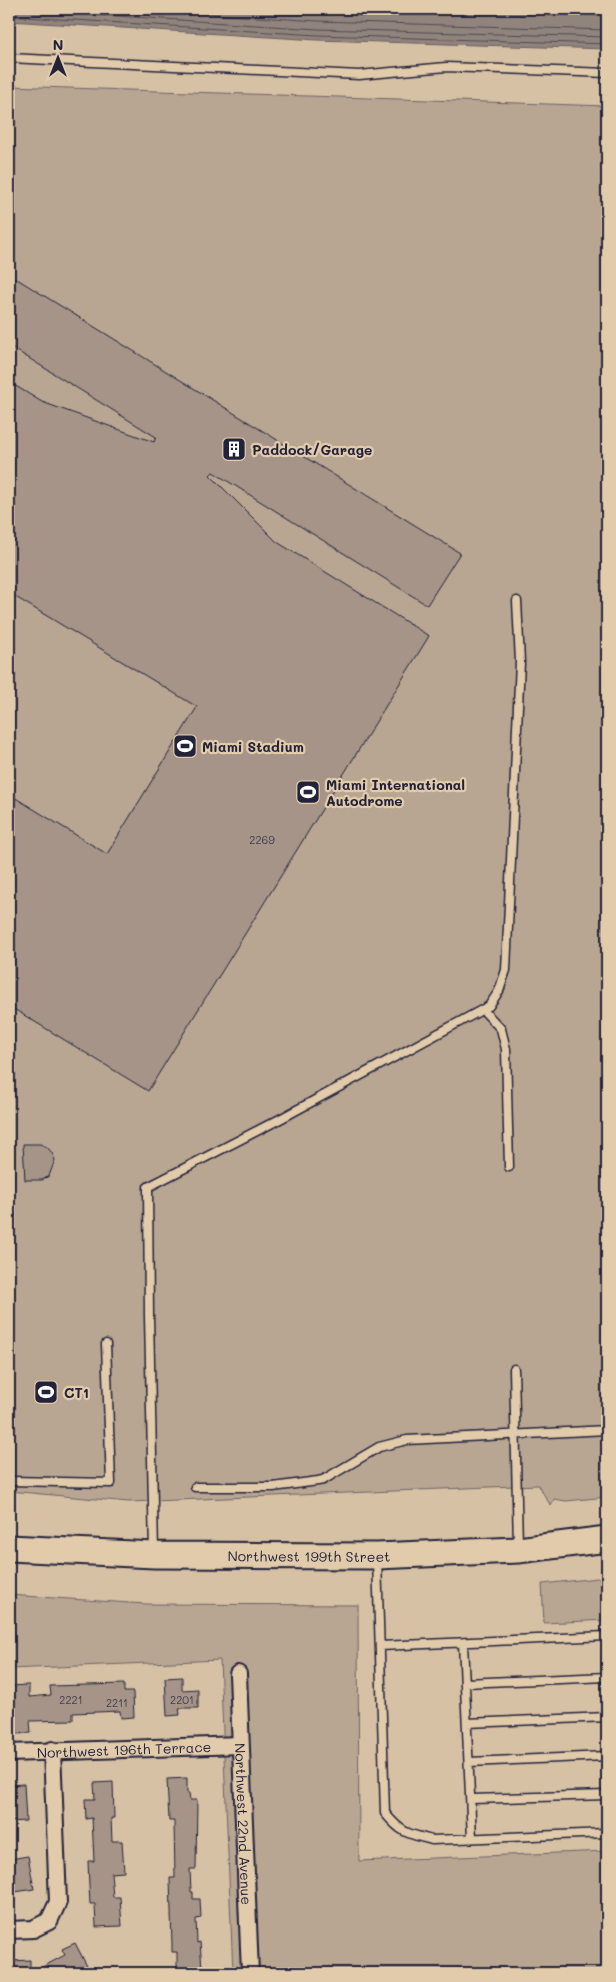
<svg xmlns="http://www.w3.org/2000/svg" width="616" height="1982" viewBox="0 0 616 1982" font-family="Mali,sans-serif">
<style>
.green{fill:#b8a693;stroke:#6d6467}
.water{fill:#91847c;stroke:#655d62}
.lines{fill:none;stroke-linecap:round;stroke-linejoin:round}
.shore{stroke:#4e4955;stroke-width:1}
.building{fill:#a59487;stroke:#22223b}
.lane-casing{stroke:#22223b;stroke-width:11}
.street-casing{stroke:#22223b;stroke-width:20}
.primary-casing{stroke:#22223b;stroke-width:29}
.lane{stroke:#e2cbab;stroke-width:8}
.street{stroke:#e2cbab;stroke-width:16}
.primary{stroke:#e2cbab;stroke-width:25}
.labels{text-anchor:middle;dominant-baseline:central;stroke-width:4.5;stroke-linejoin:round;paint-order:stroke}
.number-label{font-size:11px;fill:#433e4e}
.poi-label{font-size:14px;font-weight:bold;fill:#22223b;stroke:#e2cbab;text-anchor:start}
.street-label{font-size:14px;fill:#22223b;stroke:#e2cbab}
</style>
<rect width="100%" height="100%" fill="#d7c1a4"/>
<filter id="ink" filterUnits="userSpaceOnUse"><feTurbulence type="fractalNoise" baseFrequency=".02" numOctaves="2"/><feDisplacementMap in="SourceGraphic" scale="10" xChannelSelector="R" yChannelSelector="G"/><feConvolveMatrix kernelMatrix="1 2 1 2 8 2 1 2 1" color-interpolation-filters="sRGB"/></filter>
<g filter="url(#ink)">
<!-- green -->
<path class="green" d="M9,86l598,20v1391l-41,4 -12,-2 -3,7 -13,-21 -409,17 -120,-11z
M607,1577v43l-63,3 -2,-39z
M9,1595l137,9 212,1 1,256 248,-10v122h-374l-13,-313 -211,9z"/>
<!-- water -->
<path class="water" d="M9,9h598v40l-290,-9 -308,-19z"/>
<g class="lines">
<!-- shore -->
<path class="shore" d="M9,9l309,20 289,8
M136,9l182,12 289,9
M9,16l308,19 290,9"/>
</g>
<!-- building -->
<path class="building" d="M9,274l451,279 -33,52 -214,-133 -3,3 67,67 152,94 -281,455 -139,-85v-212l98,60 90,-147 -188,-114v-211l33,20 112,40 2,-5 -147,-91z
M23,1144h17l7,3 5,6 3,7 -6,16 -7,4h-17z
M182,1677v13l16,-1v19h-19l1,7 -13,1 -2,-38z
M124,1684v8h9l1,25 -13,1 -1,-7 -47,2v7l-43,1 1,12 -14,1 -1,-12 -7,1v-37l20,-1v12l22,-2 -1,-9z
M187,1778v15h2l1,7h7l-1,69h-6l1,23h2v7h7l1,19 -5,1 1,24 3,-1 2,26 -25,1v-17h-5v-7l-2,-67h5l-1,-57h-5l-2,-42z
M113,1782l1,36h-3l1,23h10l2,31 -13,1 2,24h7l2,29 -26,1 -1,-23h-5l-1,-18 -1,-25h6l-2,-43 -6,1 -1,-20h10l-1,-16z
M24,1784l2,37 -17,1v-37z
M28,1856l6,33 -25,4v-21l3,-1 -2,-12z
M75,1943l13,25 -11,5h-46l34,-18 -3,-6z
M30,1960v13h-17v-12z"/>
<g class="lines">
<!-- lane casing -->
<g class="lane-casing">
<path id="lane" d="M9,58l350,17 87,-8 161,6
M483,1010l18,19 5,20 3,118
M514,1369l4,177
M9,1481l102,2 -5,-139
M195,1487h78l45,-6 5,-1 56,-33 28,-7 200,-10
M154,1552l-5,-236 -1,-129 132,-68 209,-113 10,-15 7,-21 14,-308 -3,-61
M377,1559l8,254c16,20 23,21 47,27l175,-7
M463,1643l9,195
M380,1646l227,-10
M465,1683l142,-6
M467,1723l140,-6
M469,1762l138,-6
M471,1799l136,-4"/>
</g>
<!-- street casing -->
<g class="street-casing">
<g id="street">
<path id="s1" d="M238,1674l12,299"/>
<path id="s2" d="M9,1753l231,-8"/>
<path d="M9,1930l24,-1 16,-8 9,-19 -6,-152"/>
</g>
</g>
<!-- primary casing -->
<g class="primary-casing">
<g id="primary">
<path id="s3" d="M9,1548l145,7 223,1 141,-6 89,-11"/>
</g>
</g>
<!-- lane -->
<use href="#lane" class="lane"/>
<!-- street -->
<use href="#street" class="street"/>
<!-- primary -->
<use href="#primary" class="primary"/>
</g>
</g>
<!-- icons -->
<defs>
<g id="building-square" transform="scale(1.25)"><rect x="-9" y="-9" width="18" height="18" rx="4" fill="#22223b" stroke="#e2cbab"/><path d="M-4-6H4V6H1V3H-1V6H-4ZM-2.5-4.3h1.7v1.8h-1.7ZM.8-4.3h1.7v1.8H.8ZM-2.5-1h1.7V.8h-1.7ZM.8-1h1.7V.8H.8Z" fill="#fff"/></g>
<g id="stadium-square" transform="scale(1.25)"><rect x="-9" y="-9" width="18" height="18" rx="4" fill="#22223b" stroke="#e2cbab"/><path d="M0-5a6.5 5 0 1 0 0 10a6.5 5 0 1 0 0-10ZM-3.5-1.8h7v3.6h-7Z" fill="#fff"/></g>
</defs>
<g fill-rule="evenodd">
<use href="#building-square" x="234" y="449"/>
<use href="#stadium-square" x="185" y="746"/>
<use href="#stadium-square" x="308" y="792"/>
<use href="#stadium-square" x="46" y="1392"/>
</g>
<g class="labels">
<!-- number labels -->
<g class="number-label">
<text x="262" y="839">2269</text>
<text x="71" y="1699">2221</text>
<text x="182" y="1699">2201</text>
<text x="117" y="1702">2211</text>
</g>
<!-- poi labels -->
<g class="poi-label">
<text x="252" y="449">Paddock/Garage</text>
<text x="202" y="746">Miami Stadium</text>
<text x="326" y="784">Miami International<tspan x="326" dy="16">Autodrome</tspan></text>
<text x="64" y="1392">CT1</text>
</g>
<!-- street labels -->
<g class="street-label">
<text stroke="none"><textPath href="#s3" startOffset="300">Northwest 199th Street</textPath></text>
<text stroke="none"><textPath href="#s2" startOffset="115">Northwest 196th Terrace</textPath></text>
<text stroke="none"><textPath href="#s1" startOffset="150">Northwest 22nd Avenue</textPath></text>
</g>
</g>
<!-- margin -->
<rect width="616" height="1982" fill="none" stroke="#e2cbab" stroke-width="30"/>
<rect x="15" y="15" width="586" height="1952" fill="none" stroke="#22223b" stroke-width="2" filter="url(#ink)"/>
<!-- north arrow -->
<g transform="translate(58 58)" stroke="#e2cbab" stroke-width="4" paint-order="stroke">
<path d="M0-4L9 19L0 12L-9 19Z" fill="#22223b"/>
<text y="-8" font-size="14" font-weight="bold" text-anchor="middle" fill="#22223b">N</text>
</g>
</svg>
